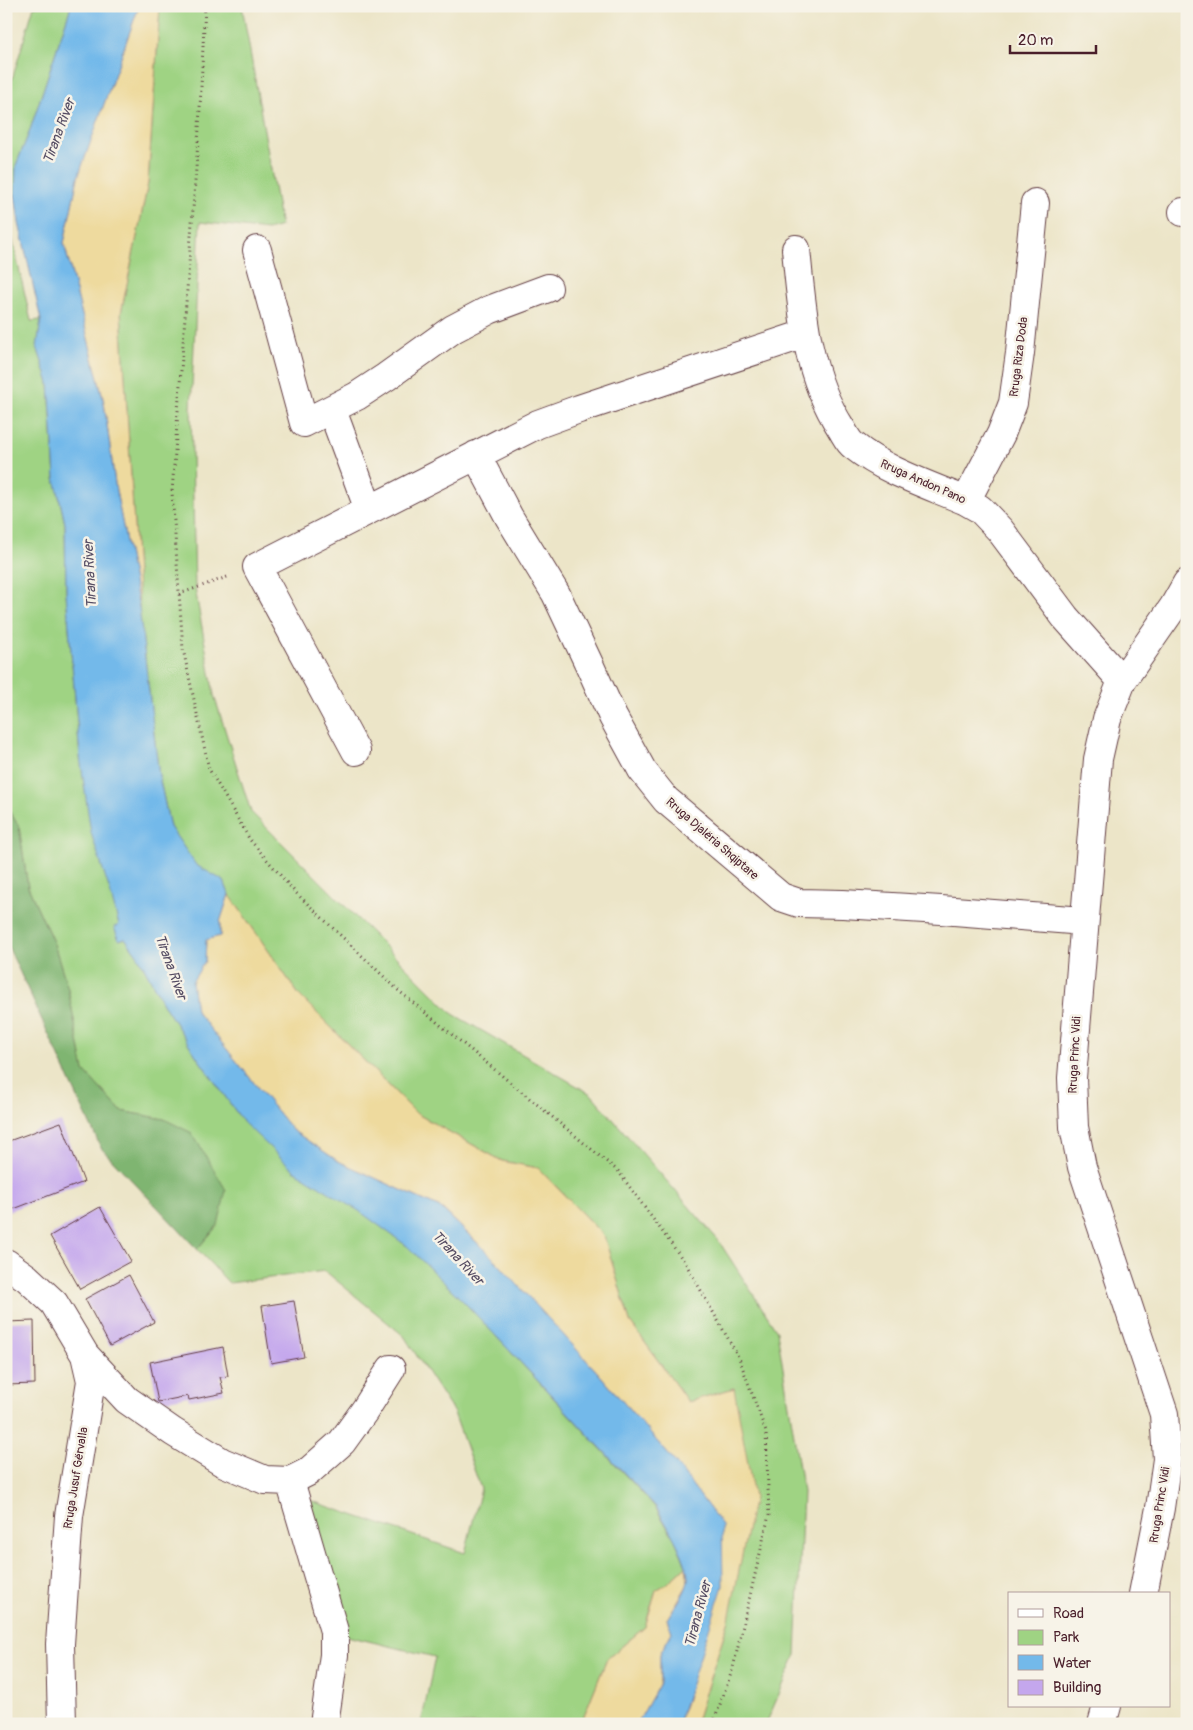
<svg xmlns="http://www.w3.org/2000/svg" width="1193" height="1730" viewBox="0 0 1193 1730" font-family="Pangolin,sans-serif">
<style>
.green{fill:#9fd383;stroke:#747957}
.forest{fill:#7fb571;stroke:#646a4e}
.sand{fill:#eeda9e;stroke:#9c7c64}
.water{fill:#73b9ea;stroke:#5e6c8a}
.building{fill:#c4a7ed}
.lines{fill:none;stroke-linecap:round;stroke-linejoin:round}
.minor-casing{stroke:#623d43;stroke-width:30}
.path{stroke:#623d43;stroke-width:3;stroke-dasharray:1 4;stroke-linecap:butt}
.minor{stroke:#fff;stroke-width:28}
.labels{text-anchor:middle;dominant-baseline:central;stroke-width:5;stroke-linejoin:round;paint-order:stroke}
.street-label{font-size:12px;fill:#4a1f2b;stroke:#f7f3e8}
.water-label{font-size:14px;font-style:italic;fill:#564d64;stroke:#f7f3e8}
</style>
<rect width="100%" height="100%" fill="#f7f3e8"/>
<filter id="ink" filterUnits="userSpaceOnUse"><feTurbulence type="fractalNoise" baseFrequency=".02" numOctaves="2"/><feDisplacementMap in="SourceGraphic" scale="10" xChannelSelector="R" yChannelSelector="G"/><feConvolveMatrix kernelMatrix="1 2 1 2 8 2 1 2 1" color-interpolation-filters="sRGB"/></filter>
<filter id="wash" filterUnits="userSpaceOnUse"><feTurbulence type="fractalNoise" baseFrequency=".0096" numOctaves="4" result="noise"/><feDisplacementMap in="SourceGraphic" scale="20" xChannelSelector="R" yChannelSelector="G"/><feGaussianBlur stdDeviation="1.12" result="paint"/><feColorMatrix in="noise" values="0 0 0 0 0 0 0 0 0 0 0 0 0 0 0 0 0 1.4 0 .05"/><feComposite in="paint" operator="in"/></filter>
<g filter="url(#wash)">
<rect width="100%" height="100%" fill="#ece5c8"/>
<!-- green -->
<path class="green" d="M34,6h37l-42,127 -13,32 -1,29 -4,12 -4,-28 -1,-63 2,-22z
M160,6h82l39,220 -14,4 -67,-8 -9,186 4,180 19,107 37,117 202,202 138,80 127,146 59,91 26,161 -7,163 -30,69h-71l34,-105 5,-231 -46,14 -58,-80 -26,-86 -66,-68 -36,-7 -85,-47 -118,-119 -70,-101 -5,-13 -28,-15 -26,-39 -11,-51 -20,-169 -18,-294 27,-130z
M7,216l24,105 10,-1 -4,27 12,36 6,95 10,46 1,69 14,164 39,168 1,15 5,-2 13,18 27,51 32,50 47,66 163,123 59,58 189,203 20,33 11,26 -18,17 -12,7 -11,37 -38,32 -24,59 -4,6h-158l14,-67 -92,-22 -37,-136 159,54 16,-64 -27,-76 -50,-77 -79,-65 -96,12 -32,-34 21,-24 -54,-106 -43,-8 -37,-40 -16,-82 -14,-45 -26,-57 -9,-60 -13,-22z"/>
<!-- forest -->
<path class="forest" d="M6,805l13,22 9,60 26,57 14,45 16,82 37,40 43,8 28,14 34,57 -8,35 -21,24 -96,-101 -95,-206z"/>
<!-- sand -->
<path class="sand" d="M139,6h21l-12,177 -27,130 18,294 -23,-116 -12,-89 -40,-159 14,-66z
M229,894l70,101 118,119 85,47 36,7 66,68 26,86 58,80 46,-14 20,109 -25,122 -34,105h-17l10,-28 34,-171 -47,-63 -76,-88 -104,-114 -52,-51 -105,-48 -46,-31 -96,-119 -4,-29 13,-21 1,-22 14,-3v-14z
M686,1566l2,18 -21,35 5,13 -12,22v29l-23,41h-58l4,-6 24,-59 38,-32 11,-37 12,-7z"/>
<!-- water -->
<path class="water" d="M71,6h68l-61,171 -14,66 40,160 12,88 23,116 20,169 11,51 26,38 28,16 5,13 -9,28v14l-14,4 -1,21 -13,21 4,29 96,119 46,31 104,48 53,51 104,114 76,88 47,63 1,61 -45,138h-41l23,-41v-29l12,-22 -5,-13c7,-11 16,-22 20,-34 7,-17 -22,-63 -31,-78l-190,-203 -59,-58 -48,-35 -64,-40 -51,-48 -47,-66 -32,-50 -27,-51 -13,-18 -6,2 -5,-13 5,-2 -10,-37 -18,-55 -11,-76 -14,-164 -1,-69 -10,-46 -6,-95 -12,-36 4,-27 -22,-97 -4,-29 1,-29 13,-32z"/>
<g id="blocks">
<!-- building -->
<path class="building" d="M61,1122l23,60 -78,30v-70z
M100,1207l31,54 -51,28 -30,-53z
M129,1275l25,47 -44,24 -25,-47z
M294,1301l10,56 -33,6 -9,-57z
M34,1321l1,63 -29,1v-63z
M223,1347l5,29 -8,1 4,16 -35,7 -1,-4 -30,6 -8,-40z"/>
</g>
</g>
<g filter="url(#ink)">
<use href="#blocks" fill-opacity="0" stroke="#623d43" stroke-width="1"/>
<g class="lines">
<!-- minor casing -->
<g class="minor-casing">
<path id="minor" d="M1183,212l4,1
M796,249c6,62 10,125 45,179 4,6 7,14 13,18 31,25 75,39 112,55l14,8 20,21 65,87 57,64
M257,250l47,173 53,-27 29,-19 67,-48 36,-19 59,-22
M332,410l37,100
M476,455l33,62 47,77 33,70 24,53 29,53 24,30 115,97 18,6 44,1 98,6 143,11
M966,501l35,-67 12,-31 7,-50 15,-150
M356,751l-99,-184 281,-143 41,-15 226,-75
M6,1263l21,15 27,25 31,52 6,26 -22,135 -9,128 2,80
M85,1355l42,45 46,32 49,30 43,18 25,1 18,-9 34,-30 23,-32 26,-41
M290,1481l44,150v24l-10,69
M1143,1594l17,-86 7,-49 -3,-45 -82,-247 -8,-40 -2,-49 26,-319 9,-40 15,-38 52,-75 13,-23
M1102,1724l5,-18"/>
</g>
<!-- path -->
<path class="path" d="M205,6l-6,122 -27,364 11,157 26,120 41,71 44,51 105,100 219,180 68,93 53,94 27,74 3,83 -36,153 -20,56
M179,594l51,-18"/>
<!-- minor -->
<use href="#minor" class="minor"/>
</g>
</g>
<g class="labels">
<!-- street labels -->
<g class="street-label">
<text transform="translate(1019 357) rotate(-83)">Rruga Riza Doda</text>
<text transform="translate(923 482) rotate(24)">Rruga Andon Pano</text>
<text transform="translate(712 839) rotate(41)">Rruga Djalëria Shqiptare</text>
<text transform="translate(1075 1055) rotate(-87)">Rruga Princ Vidi</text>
<text transform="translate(76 1478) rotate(-81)">Rruga Jusuf Gërvalla</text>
<text transform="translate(1160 1505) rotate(-81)">Rruga Princ Vidi</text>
</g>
<!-- water labels -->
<g class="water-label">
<text transform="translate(59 131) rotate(-70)">Tirana River</text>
<text transform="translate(90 574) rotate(-93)">Tirana River</text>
<text transform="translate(171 967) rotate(70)">Tirana River</text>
<text transform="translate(458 1258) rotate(47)">Tirana River</text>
<text transform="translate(698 1614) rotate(-75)">Tirana River</text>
</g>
</g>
<!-- margin -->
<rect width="1193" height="1730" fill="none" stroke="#f7f3e8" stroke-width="25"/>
<!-- legend -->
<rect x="1008" y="1592" width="162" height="115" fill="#f7f3e8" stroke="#b29e9c"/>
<rect x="1018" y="1609" width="25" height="8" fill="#ffffff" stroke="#b29e9c"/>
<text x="1053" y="1618" font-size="15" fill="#4a1f2b">Road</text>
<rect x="1018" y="1630" width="25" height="15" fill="#9fd383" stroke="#b29e9c"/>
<text x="1053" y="1642" font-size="15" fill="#4a1f2b">Park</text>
<rect x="1018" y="1655" width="25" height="15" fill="#73b9ea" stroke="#b29e9c"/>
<text x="1053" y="1668" font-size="15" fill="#4a1f2b">Water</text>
<rect x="1018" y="1680" width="25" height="15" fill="#c4a7ed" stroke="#b29e9c"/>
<text x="1053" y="1692" font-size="15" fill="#4a1f2b">Building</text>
<!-- scale -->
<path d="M1010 45v8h86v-8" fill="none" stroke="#4a1f2b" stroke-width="2.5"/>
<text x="1018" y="45" font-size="15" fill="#4a1f2b" stroke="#f7f3e8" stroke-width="4" paint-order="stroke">20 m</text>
</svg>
